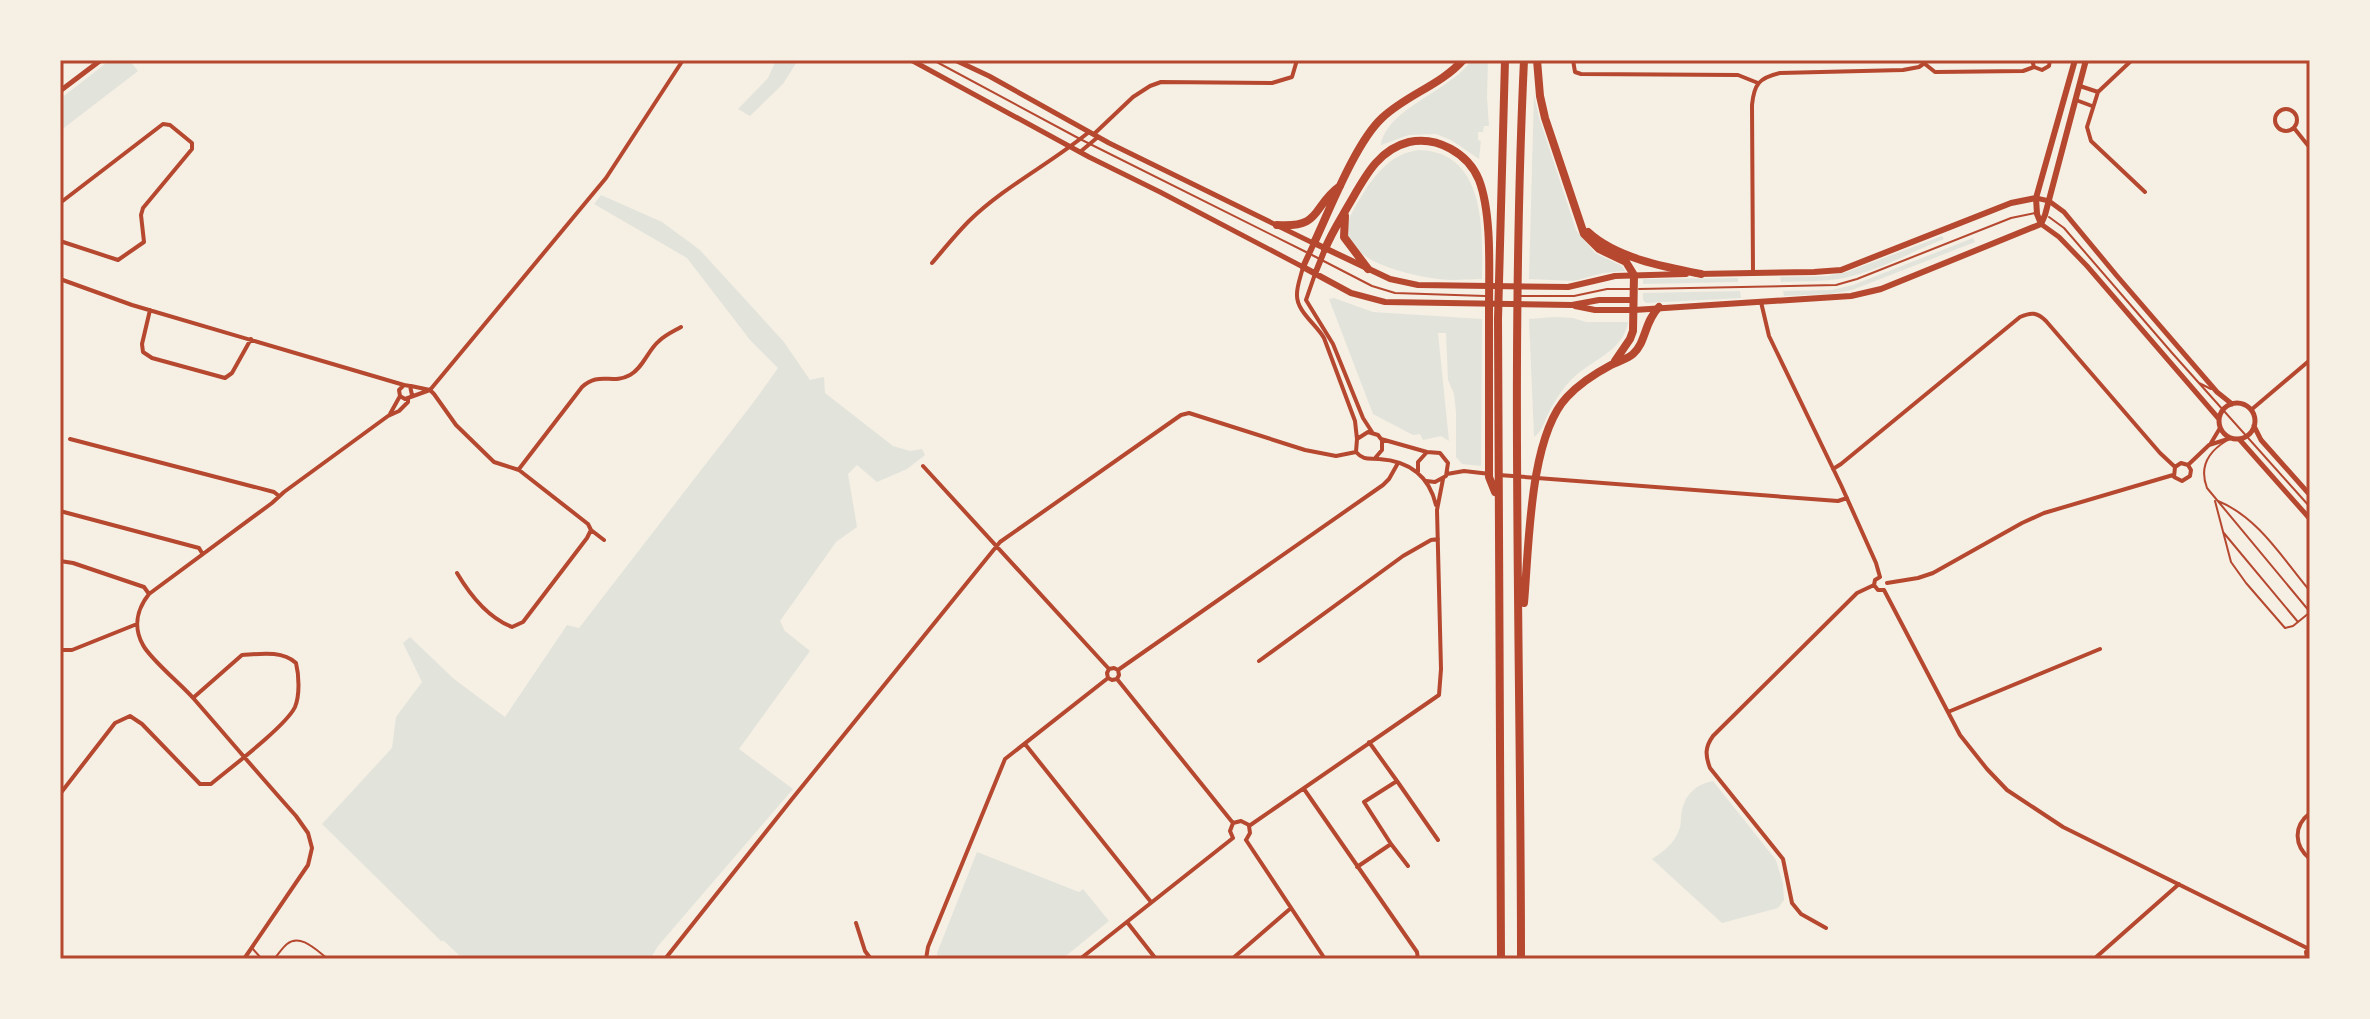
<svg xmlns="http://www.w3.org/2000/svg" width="2370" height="1019" viewBox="0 0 2370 1019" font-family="Signika,sans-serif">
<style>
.green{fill:#e2e4dc}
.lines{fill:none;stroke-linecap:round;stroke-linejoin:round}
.service{stroke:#b5482f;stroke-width:2}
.minor{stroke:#b5482f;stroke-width:4}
.tertiary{stroke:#b5482f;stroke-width:5}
.secondary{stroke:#b5482f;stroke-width:6}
.motorway{stroke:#b5482f;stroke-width:8}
.neatline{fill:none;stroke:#b5482f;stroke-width:3}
</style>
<rect width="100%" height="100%" fill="#f6efe4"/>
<!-- green -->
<path class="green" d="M110,60h19l9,11 -78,60v-32z
M776,60h22l-15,24 -33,32 -12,-7 30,-31z
M1472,60h16l-1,37 2,29h-5l-1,6h-5v8l3,1 -2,18 -28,-19 -15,-6 -27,1 -28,10c6,-37 68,-53 91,-85z
M1534,94l5,23 37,113 19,23 27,13 3,5 -22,2 -29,8 -45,-2z
M1418,150c68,1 65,81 64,129 -15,0 -29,2 -44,0 -24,-3 -93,-17 -91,-51 1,-12 13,-29 19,-39 14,-20 27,-35 52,-39z
M601,195l61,27 38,28 84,92 26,38 14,-3 1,16 68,53 17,5 12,-2 3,6 -18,14 -30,13 -20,-17 -9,9 9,53 -21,15 -56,79 5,10 25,20 -71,98 54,40 -135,157 -8,13h-187l-19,-18h-3l-119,-117 70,-76 4,-31 26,-35 -19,-39 7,-6 44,42 51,38 62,-92 12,3 177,-229 22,-31 -28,-28 -63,-82 -93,-54z
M1942,236l2,3c-33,13 -66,32 -100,39 -21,4 -42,3 -63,4l-1,-5 47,-1 20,-4z
M1973,238l2,4 -123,48 -22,4 -46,2 -1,-5 48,-1 22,-5z
M1738,278v4l-95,2v-5z
M1740,291l1,7 -95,5 -3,-3v-7z
M1334,298l39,14 109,7 -1,147 -19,-2 -6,-7v-45l-2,-18 -6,-14 -2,-47h-8l11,108 -8,-5 -18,4 -3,-6 -7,1 -40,-21 -44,-115z
M1555,317l18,1 13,4h42c-5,30 -36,37 -56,57 -9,9 -16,20 -22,31 -5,9 -7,21 -16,27l-5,-118z
M1713,781l63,79 7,24 1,16 -6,8 -56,15 -70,-64c12,-8 22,-15 27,-29 3,-6 1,-13 3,-19 3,-17 15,-27 31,-30z
M977,852l102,40 4,-3 26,32 -47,38h-124l-1,-6z"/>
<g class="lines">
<!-- service -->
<path class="service" d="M933,60l147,79 226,113
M2049,217l15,11 109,126 137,153
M1312,255l60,31 23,7 90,3
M1639,289l197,-4 21,-6 154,-61 24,-5
M1519,296h55l33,-7h25
M2199,383l12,6
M2226,441c-18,11 -27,26 -19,47l103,124
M2215,501l16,61 15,21 39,45 8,-2 16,-13
M2218,501c40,16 65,58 92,90
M2223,532l75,90
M252,948l9,10
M274,959c4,-4 8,-11 13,-15 14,-11 30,7 41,15"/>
<!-- minor -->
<path class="minor" d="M1573,60l2,12 6,2 157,1 20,8
M2032,60l2,7 8,3 7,-4 1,-6
M2132,60l-34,32 -11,35 4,14 54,51
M1925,64l10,8 88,-1 11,-4
M2080,86l18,6
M2076,100l16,6
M2275 120a11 11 0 1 1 22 0a11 11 0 1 1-22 0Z
M2294,128l16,20
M1094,134l39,-37 17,-11 11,-4 111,1 20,-6 5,-17
M1080,152l18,-15
M60,203l103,-79 7,1 22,18v6l-49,59 -2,7 3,27 -26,18 -58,-19
M932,263c12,-14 24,-29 37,-42 36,-35 81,-57 120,-89
M1303,267c-2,9 -6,18 -6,27 -1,17 19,30 27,44l31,83 2,18
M1753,273l-1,-168c2,-21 7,-27 28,-32l123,-3 16,-3 10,-7
M1315,274l-9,26 27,44 30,74 9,14
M60,279l72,26 272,80
M1761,302l8,34 72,149 35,78 4,14
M150,310l-8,34 1,8 9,6 73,20 7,-5 19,-34
M411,386l19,4 4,4 22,31 38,37 25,8 69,54 3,6 13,10
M412,395l-2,-9 -6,-1 -5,5 1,6 5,3 25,-9 176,-212 77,-118
M2251,410l59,-50
M390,414l10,-18
M70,439l204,53 5,4
M2211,443l9,-15
M1356,452l1,-13 11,-7 10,3 3,4 46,13 13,1 8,10 -2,13 -11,6 -9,-1
M1356,452c8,9 13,6 23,7 30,2 50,17 57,46
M1376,457l6,-7v-9
M2188,465l21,-20 22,-7
M923,466l186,203
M2175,467l-1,10 8,4 8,-5 1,-6 -3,-5
M2175,467l6,-4 7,2
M519,469l63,-82c17,-16 30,-2 48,-12 13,-7 18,-25 29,-34 6,-6 15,-10 22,-14
M1833,469l8,-5 179,-147c11,-5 17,-5 26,4l114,132 15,14
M1418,472v-10l9,-10
M1447,474l17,-3 26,3
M1499,475l339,26 9,-3
M60,511l139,37 3,5
M60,561l13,2 71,24 5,7
M457,573c13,22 32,45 55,54l11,-5 64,-84 4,-8
M1880,577l-5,3 -1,5 4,5h6
M1887,583l31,-5 15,-5 89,-50 22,-10 129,-38
M1884,590l76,145 27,34 20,21 56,37 244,121
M60,650h12l65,-26
M1259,661l144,-105 28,-16 7,-1
M1118,670l265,-185 6,-6 9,-16
M1117,679l-5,1 -4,-2 -1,-5 2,-4 5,-1 4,2 1,5 -2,4 116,144
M1948,712l152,-63
M1025,744l126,158
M1397,781l41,59
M1304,789l113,163 1,7
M60,794l55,-71 15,-7 12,8 58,60h11c18,-15 75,-58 84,-77 5,-12 4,-32 1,-44 -14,-13 -37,-9 -54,-8l-49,43
M2310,813c-17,13 -16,33 0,46
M1233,823l8,-2 8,4
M1249,826l190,-131 2,-26 -4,-159 6,-31
M1233,838l-3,-7 3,-8
M1246,840l79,119
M1246,840l4,-7 -1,-7
M1391,844l17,22
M1357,867l34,-23 -27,-42 33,-21 -28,-39
M1127,922l29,37
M856,923l9,28 6,8
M1826,928l-25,-14 -9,-11 -9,-44 -73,-91c-5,-13 -5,-21 3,-32l144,-143 17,-8
M244,959l64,-94 4,-17 -4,-15 -12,-17c-35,-39 -68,-78 -102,-117 -12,-14 -44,-40 -51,-54 -10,-18 -6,-36 6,-51l123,-91 12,-11 104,-76 11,-5 9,-9v-3
M665,959l127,-160 208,-257 181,-127 8,-2 116,37 31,6 20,-4
M773,959h1
M926,959l2,-12 77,-188 103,-81
M1080,959l153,-121
M1232,959l59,-51
M2094,959l85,-75
M2307,959l-1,-7 4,-7"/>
<!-- tertiary -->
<path class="tertiary" d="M911,60l178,97 71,35 143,75
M955,60l34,16 120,67 204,100
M60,91l41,-31
M2036,198l13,3 15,11 53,64 100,116 15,12
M2041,224l18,13 28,29 132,153
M2219 421a18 18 0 1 1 36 0a18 18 0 1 1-36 0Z
M2254,426l7,14 49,55
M2240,440l70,79"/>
<!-- secondary -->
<path class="secondary" d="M2041,224l4,-9 41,-155
M2041,224l-4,-10 -1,-16 39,-138
M1315,274l10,-25
M1697,274l117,-2 27,-2 170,-67 25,-5
M1634,300h-35l-27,5 -187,-3 -34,-9 -48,-26 11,-24 76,36 28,6 150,2 47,-11 71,-2
M1575,306l20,4h39l217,-14 30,-7 160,-65"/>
<!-- motorway -->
<path class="motorway" d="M1537,60l3,36 5,22 39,116 15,15 27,13 8,13 -1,56 -3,8 -15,22
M1345,216l-1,21 24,32
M1277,225c46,3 34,-18 63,-39
M1588,232c28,26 76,35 113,42
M1314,243c16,-34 42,-101 68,-125 24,-23 59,-33 81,-58
M1325,249c6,-15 15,-29 23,-43 16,-27 29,-56 61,-64 28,-6 59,11 70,38 13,34 10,90 10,127 0,57 0,113 0,170l6,15
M1524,603c5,-55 5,-166 43,-206 12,-13 29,-24 44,-32 7,-4 17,-6 22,-11 13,-11 11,-32 26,-47
M1501,959l-3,-640 7,-259
M1521,959c0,-299 -11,-600 3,-899"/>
</g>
<!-- border -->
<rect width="2370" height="1019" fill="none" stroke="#f6efe4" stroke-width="124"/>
<rect x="62" y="62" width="2246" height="895" class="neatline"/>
</svg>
